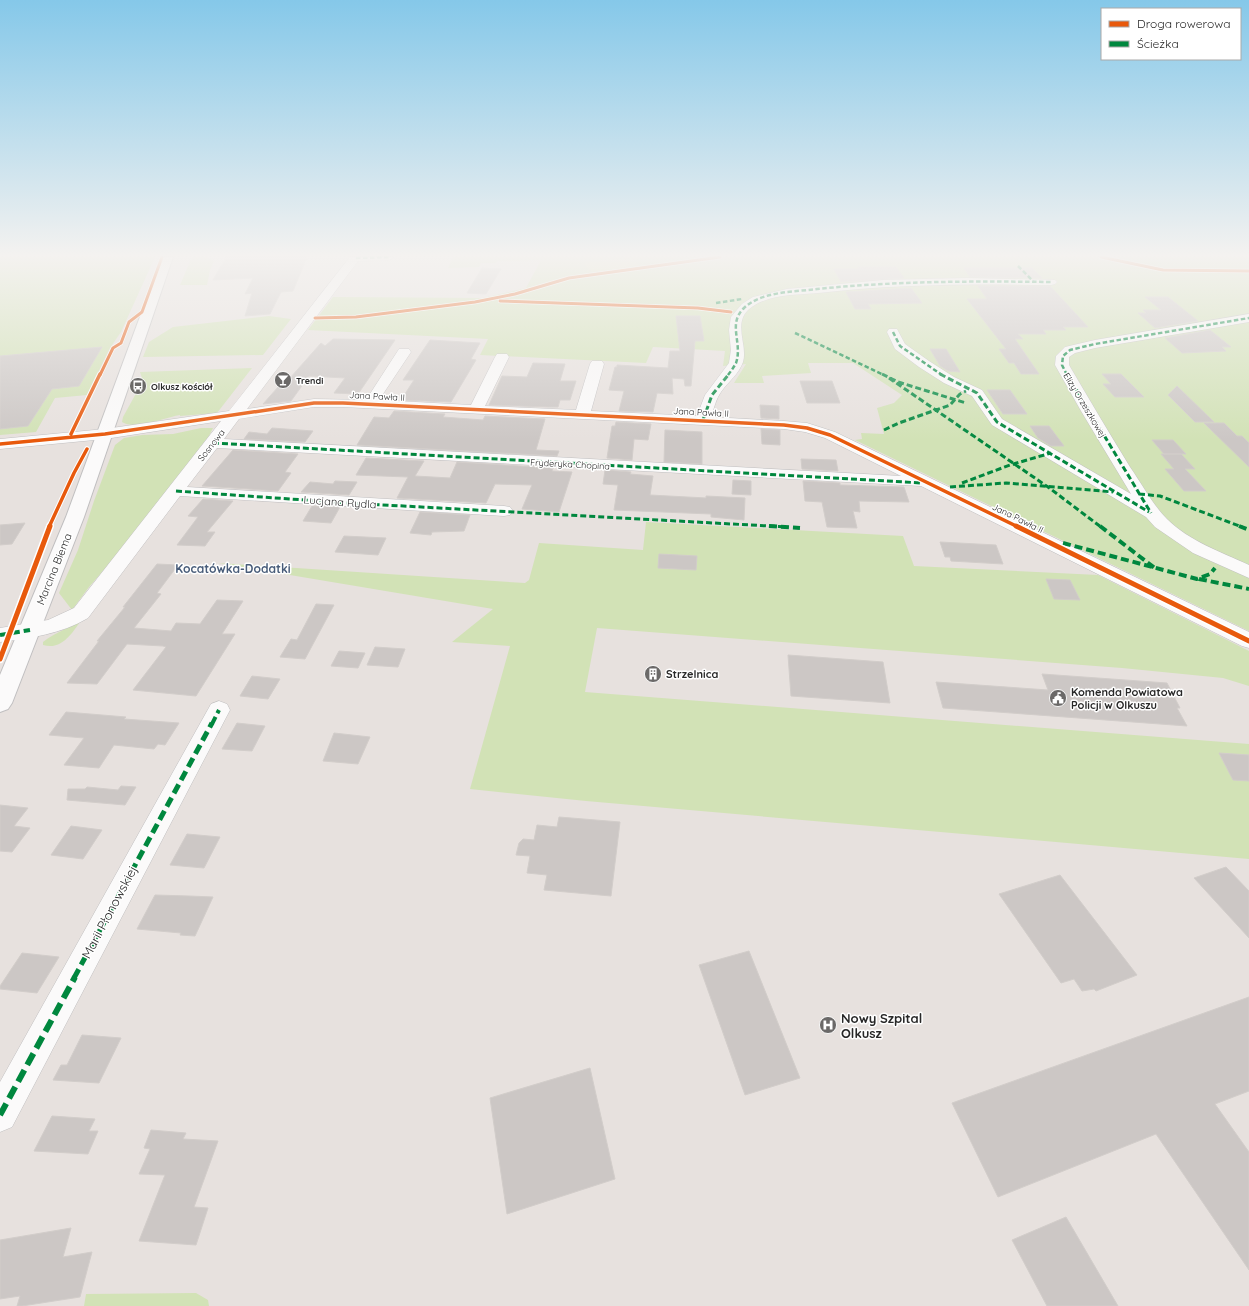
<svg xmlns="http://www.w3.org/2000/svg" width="1249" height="1306" viewBox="0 0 1249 1306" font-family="Quicksand,sans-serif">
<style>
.green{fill:#d2e2b6}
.pitch{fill:#dfe6b3}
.building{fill:#ccc7c5;stroke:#d2cdca}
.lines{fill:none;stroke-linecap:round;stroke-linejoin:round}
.street-casing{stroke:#c0bfc0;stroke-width:1}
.secondary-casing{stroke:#c0bfc0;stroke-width:2}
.street{fill:#fbfafa;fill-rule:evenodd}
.secondary{fill:#fbfafa;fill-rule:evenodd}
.quiet-far4{stroke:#00873e;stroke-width:2.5;stroke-dasharray:4.5 2.5;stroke-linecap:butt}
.quiet-far3{stroke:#00873e;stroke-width:3;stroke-dasharray:6 3;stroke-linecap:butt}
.quiet-far2{stroke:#00873e;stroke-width:4;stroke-dasharray:8 4;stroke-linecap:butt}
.quiet-far1{stroke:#00873e;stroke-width:5;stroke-dasharray:10 5;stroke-linecap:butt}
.quiet{stroke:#00873e;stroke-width:6;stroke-dasharray:13 6;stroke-linecap:butt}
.cycleway-far2-casing{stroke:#fff;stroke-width:4.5}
.cycleway-far1-casing{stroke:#fff;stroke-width:5.5}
.cycleway-casing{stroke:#fff;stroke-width:8}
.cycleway-far2{stroke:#e8590c;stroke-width:3}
.cycleway-far1{stroke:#e8590c;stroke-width:3.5}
.cycleway{stroke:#e8590c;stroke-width:5}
.labels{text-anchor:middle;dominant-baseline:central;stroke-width:3;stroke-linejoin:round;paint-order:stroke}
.far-poi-label{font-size:9px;font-weight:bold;fill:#282828;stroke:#fff;text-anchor:start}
.far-street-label{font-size:9px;fill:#282828;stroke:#fff}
.street-label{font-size:11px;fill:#282828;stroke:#fff}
.poi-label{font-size:11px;font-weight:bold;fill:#282828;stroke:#fff;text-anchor:start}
.neighbourhood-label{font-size:12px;font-weight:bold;fill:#485c79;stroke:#fff}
.near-street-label{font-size:13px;fill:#282828;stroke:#fff}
.near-poi-label{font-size:13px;font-weight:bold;fill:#282828;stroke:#fff;text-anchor:start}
</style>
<rect width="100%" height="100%" fill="#e7e1de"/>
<!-- green -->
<path class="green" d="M0,257h155l-34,75 -11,16 -23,47 -32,3 -19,34 -36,3z
M192,257h15l7,4 -4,9 -3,15h-27z
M453,257h796v374l-394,-191 7,-1 -1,-6 23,1 -7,-26 17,-5 8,-8 -49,-32h-45l3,10 -49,3 2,7h-30l12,-19 -23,2 2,-15 -72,-4 -7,16 -166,-8 8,-16 -180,-9 25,-33 150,1 43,-10 15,-28 -44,1 -1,2h-15l-2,4 -31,1z
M269,316l22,3 -28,36 -120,2 6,-15 24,-15z
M252,368l-35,45 -37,3v-1c-14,2 -45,16 -58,7l1,-5 16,-29 4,-1 1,-4 -4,1 2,-6 -2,-6z
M201,428h12l-4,8 -49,63 -30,41 -41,47 -17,23 -13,-17 19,-43 16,-49 21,-56 9,-7 18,-3 31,-1z
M646,522l257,14 11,30 184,9 151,76v35l-26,-8 -101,-10 -525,-40 -12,64 664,52v115l-663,-58 -116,-12 40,-143 -58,-4 41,-33 -275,-46 307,20 4,-3 10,-37 104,7z
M83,618c-10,13 -20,33 -40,27v-3c12,-10 28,-14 40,-24z
M196,1293l12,7 1,6h-125l2,-12z"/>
<!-- pitch -->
<path class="pitch" d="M631,257l8,9 -47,6 -8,-9z"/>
<!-- building -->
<path class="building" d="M226,257h81l-14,34 -12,1 -11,22 -25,2 7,-23 -7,1 8,-16 -40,2z
M858,267h38l8,11 -63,4 -7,-13h25z
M482,268l19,1 -15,25 -19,-1z
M964,268h68l10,10 -72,-1z
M978,286h72l38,41h-25l3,3h-23l3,4h-28l5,5h-8l24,35h-18l-7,-11h-5l-10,-14h7l-39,-50h20z
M911,288l11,15 -54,1 3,5h-16l-9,-17z
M1145,297h23l30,24 -43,7 -17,-15h8l-3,-3h18z
M676,316h24l4,25h-9l-4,45h-6l-1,-7 -12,-1 1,16 -16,-1 -4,19 -34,-1 5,-20 -15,-1 6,-23h2v-2l51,3 2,-17h10z
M1210,330l21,17h-9l4,4 -44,2 -17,-15z
M333,339l62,1 -37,54 -24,-1 11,-15 -36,-2 -18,25 -28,3 23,-26h4l31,-35 4,3z
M430,340l50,3 -9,16 5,1 -25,42 -50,-2 13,-20h-11z
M102,347l-23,39 -27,3 -24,37 -28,3v-73z
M930,349h16l14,23 -12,-1 -8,-5z
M533,363l32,1 -5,17h16l-6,19h-10l-2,7h-10l-59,-2 13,-29 25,1z
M1102,374h19l23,23h-29l-12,-13h8z
M800,381h32l8,22h-33z
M1177,386l37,36h-19l-27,-27z
M987,390h23l17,24h-24z
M760,405l19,1v13l-18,-1z
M394,411l51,3 -2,3 40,3 2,-4 60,3 -9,31 23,1 -2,5 -200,-11 17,-28 15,1z
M616,422l35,2 -3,16 -14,-1 -2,21 -25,-2 5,-32h3z
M1204,423h20l13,13h5l7,7v24z
M1030,426h19l15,20h-13l-13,-8z
M272,428l41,3 -8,11 -61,-3 5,-7 18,2z
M761,429l19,1v15l-18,-1z
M665,430l37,2v32l-38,-2z
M1152,440h21l13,14h-22z
M233,450l65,4 -13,18 6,1 -13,18 -76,-5z
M1161,454h20l14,15h-10l21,22h-22l-19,-22h9z
M366,458l58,3 -9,15 35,2 7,-16 96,6 -1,3 20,1 -13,40 -37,-3 10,-24 -37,-1 -9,19 -89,-5 11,-21 -52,-2z
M801,459l35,1 2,11 -36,-2z
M605,470l26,2 -1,2 23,2 -3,19 56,3v-2l39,2 -1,22 -33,-3v-3l-97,-4 4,-25 -15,-1z
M733,480l18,1v14l-19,-1z
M335,481l22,1 -8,13 -48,-3 9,-10 23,2z
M803,481l37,2v2l64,2 5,15 -50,-1 1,11 -7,-1 4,17 -30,-1 -5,-25 -17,-1z
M203,499l30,2 -26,31h8l-10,14 -28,-1 21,-28 -10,-1z
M312,506l28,1 -9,16 -28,-2z
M420,512l50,3 -6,16 -32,1 -1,3 -21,-2z
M25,523l-13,21 -12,1v-20z
M344,536l42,2 -8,17 -43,-3z
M940,542l56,3 7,19 -52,-3 -1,-4h-5z
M659,554l38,2 -1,14 -38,-2z
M157,564l21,1 -21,28 4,1 -27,34 37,3 5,-8 24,1 17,-24 26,1 -21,33h13l-39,62 -63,-6 33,-43 -3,-1 -36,-2 -30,40 -30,-1 32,-42h-2l28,-34h-2z
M1046,579l24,1 10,20 -26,-1z
M316,604l18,1 -29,54 -25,-2 11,-18 6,1z
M375,647l30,2 -7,18 -31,-2z
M339,651l26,2 -7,15 -27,-2z
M788,655l95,7 7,41 -99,-7z
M1042,674l125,9 13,25h-3l10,18 -244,-18 -7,-26 112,8z
M252,676l28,3 -12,20 -28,-3z
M66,712l60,5 -2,2 55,4 -14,22 -7,-1 -4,5 -40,-4 -15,23 -35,-3 20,-27 -35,-3z
M237,723l28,3 -13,25 -30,-2z
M334,733l36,4 -12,27 -35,-3z
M1219,753l30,2v26l-16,-1z
M121,786l15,1 -11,18 -58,-5 1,-11h17l2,-2 31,3z
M0,805l28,3 -14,18 16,2 -18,24 -12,-1z
M559,817l61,5 -9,74 -67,-6 3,-15 -20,-2 3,-17 -14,-1 3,-12 4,-4 11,1 3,-15 20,2z
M71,826l31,4 -19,29 -32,-4z
M187,834l33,3 -16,31 -34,-3z
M1226,867l23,24v47l-55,-60z
M1060,875l77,100 -41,16 -2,-2 -12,2 -8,-12 -13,4 -62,-89z
M155,895l34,1 24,1 -18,39 -15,-1 1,-2 -44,-4z
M749,951l51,127 -55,17 -46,-130z
M22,953l37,4 -22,36 -37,-4v-3z
M1249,997v94l-34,13 34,48v118l-93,-136 -158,63 -46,-94z
M82,1035l39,3 -22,45 -46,-3 8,-15h6z
M590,1068l25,111 -108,35 -17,-116z
M52,1116l43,3 -6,12h9l-10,23 -54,-3z
M151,1130l35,3 -3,6 35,2 -24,66 14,1 -12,37 -57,-4 26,-66 -26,-1 11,-25 -6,-1z
M1066,1217l52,89h-71l-35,-66z
M71,1228l-8,29 29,-5 -12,45 -58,9h-5l3,-10 -20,3v-59z"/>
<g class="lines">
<!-- street casing -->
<g class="street-casing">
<path id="street" d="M350,257h44l-5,3 -31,1 -111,148 67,-10 52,1 33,-51h10l2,3 -32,48 92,5 24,-48 2,-3h10l2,3 -24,49 91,4 14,-46 2,-3h10l2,3 -13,47 106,5 8,-21 24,-32 2,-13 -2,-20 2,-13 11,-13 11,-7 34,-8 96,-9 84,-2 88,2 2,2 -2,2 -4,1c-78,-1 -156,-1 -233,8 -23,2 -52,1 -70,17 -15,15 0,35 -5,52 -4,12 -15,20 -22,30 -5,7 -7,16 -10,25l73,4 23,2 28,9 414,200v16l-7,-2 -321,-160 -704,-38 -30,39 317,19 6,1 3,4 -3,4 -6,1 -324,-20 -92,122c-27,16 -57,20 -88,24v-14l48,-8 26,-12 147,-187 -116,18 -105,10v-10l105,-10 124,-18zM314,407h29l441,22 21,3 20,6 76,38 -677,-37 15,-20z
M1249,314v8l-154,26 -20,5 -6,4v8c20,34 40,68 61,102 12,17 22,37 37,52 22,22 54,33 82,46v13l-56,-25 -38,-26 -9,-10 -154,-92 -20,-29 -28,-13 -25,-16 -24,-18 -8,-17 2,-3h8l8,15 24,17 25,16 28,13 20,29 129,75 -50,-83 -26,-46 1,-9 9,-9 30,-7z
M219,701l8,3 3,6 -218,417 -12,5v-50l211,-378z"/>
</g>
<!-- secondary casing -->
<g class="secondary-casing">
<path id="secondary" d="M162,257h11l-89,260 -72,186 -4,6 -8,3v-37l66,-158z"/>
</g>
<!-- street -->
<use href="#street" class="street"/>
<!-- secondary -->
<use href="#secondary" class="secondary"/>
<!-- quiet-far4 -->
<path class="quiet-far4" d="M356,258l33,-1
M1018,266l16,16
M716,303l26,-4
M893,332l7,14 42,29
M795,333l89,42
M728,375c3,-4 6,-8 8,-12 7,-20 -9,-39 8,-55 18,-17 50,-16 73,-19 78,-8 156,-8 234,-7
M1067,375l-5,-10 1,-9 7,-6 25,-6 154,-26"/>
<!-- quiet-far3 -->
<path class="quiet-far3" d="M882,374l16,8 68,21
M940,374l37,19 20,29 152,90
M1067,374l84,139
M889,378l159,109 53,40
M703,420l9,-25 17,-21
M884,430l15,-7 51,-18 10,-11 6,-3
M213,443l709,40
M962,483l48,-18 41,-12
M950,487l56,-4 107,9
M176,491l172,12 439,24
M1139,494l21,2 82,31"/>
<!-- quiet-far2 -->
<path class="quiet-far2" d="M769,526l31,2
M1100,526l56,43
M1239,526l10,4
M1063,543l134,36 13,-5 5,-6
M1199,579l50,10
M0,635l30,-5
M212,724l7,-14"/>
<!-- quiet-far1 -->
<path class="quiet-far1" d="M74,978l138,-255"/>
<!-- quiet -->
<path class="quiet" d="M0,1115l75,-138"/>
<!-- cycleway-far2 casing -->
<g class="cycleway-far2-casing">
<path id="cycleway-far2" d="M1101,257l62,13 86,1
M500,301l198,7 33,4
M315,318l41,-1 119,-15 40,-8 54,-16 151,-21
M100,375l13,-27 8,-5 8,-21 13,-10 20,-55"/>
</g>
<!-- cycleway-far1 casing -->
<g class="cycleway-far1-casing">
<path id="cycleway-far1" d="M71,434l29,-60
M0,444l105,-10 209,-31h29l441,22 23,3 23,7 188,92
M49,527l25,-54 13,-24"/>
</g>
<!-- cycleway casing -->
<g class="cycleway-casing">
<path id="cycleway" d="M1016,526l233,115
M0,659l50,-133"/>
</g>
<!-- cycleway-far2 -->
<use href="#cycleway-far2" class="cycleway-far2"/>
<!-- cycleway-far1 -->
<use href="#cycleway-far1" class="cycleway-far1"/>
<!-- cycleway -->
<use href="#cycleway" class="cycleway"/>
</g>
<!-- sky -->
<linearGradient id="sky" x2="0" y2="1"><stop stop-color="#85c8e9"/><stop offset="0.58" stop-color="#f4f2f0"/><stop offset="1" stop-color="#f4f2f0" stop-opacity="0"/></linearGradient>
<rect width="1249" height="440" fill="url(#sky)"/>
<!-- icons -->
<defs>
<g id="bar-disc" transform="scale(0.9)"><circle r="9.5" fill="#6b6968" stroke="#fff"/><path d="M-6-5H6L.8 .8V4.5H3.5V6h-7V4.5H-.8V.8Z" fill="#fff"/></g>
<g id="bus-disc" transform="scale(0.9)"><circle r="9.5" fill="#6b6968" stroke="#fff"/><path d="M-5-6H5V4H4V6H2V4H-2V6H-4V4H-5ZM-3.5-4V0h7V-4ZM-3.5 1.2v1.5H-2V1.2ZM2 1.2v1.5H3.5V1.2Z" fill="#fff"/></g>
<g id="building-disc" transform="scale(0.9)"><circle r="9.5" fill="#6b6968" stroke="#fff"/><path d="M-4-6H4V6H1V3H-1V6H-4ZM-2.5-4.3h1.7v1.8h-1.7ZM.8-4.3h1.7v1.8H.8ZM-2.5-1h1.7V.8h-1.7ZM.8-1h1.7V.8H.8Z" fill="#fff"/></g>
<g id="civic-disc" transform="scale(0.9)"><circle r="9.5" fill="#6b6968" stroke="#fff"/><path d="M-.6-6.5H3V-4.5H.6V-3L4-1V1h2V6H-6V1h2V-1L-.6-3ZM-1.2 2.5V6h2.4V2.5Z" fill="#fff"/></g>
<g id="hospital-disc" transform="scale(0.9)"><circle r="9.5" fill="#6b6968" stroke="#fff"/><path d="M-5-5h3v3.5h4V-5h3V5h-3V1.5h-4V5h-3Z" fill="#fff"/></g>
</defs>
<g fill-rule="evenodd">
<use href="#bar-disc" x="283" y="380"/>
<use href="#bus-disc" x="138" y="386"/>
<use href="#building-disc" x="653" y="674"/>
<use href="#civic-disc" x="1058" y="698"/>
<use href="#hospital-disc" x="828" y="1025"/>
</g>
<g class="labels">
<!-- far-poi labels -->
<g class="far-poi-label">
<text x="296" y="380">Trendi</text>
<text x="151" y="386">Olkusz Kościół</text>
</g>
<!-- far-street labels -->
<g class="far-street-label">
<text transform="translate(377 396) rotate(3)">Jana Pawła II</text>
<text transform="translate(1085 405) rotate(59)">Elizy Orzeszkowej</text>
<text transform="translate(701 412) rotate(3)">Jana Pawła II</text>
<text transform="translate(211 445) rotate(-52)">Sosnowa</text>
<text transform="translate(570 464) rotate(3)">Fryderyka Chopina</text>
<text transform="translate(1018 518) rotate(26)">Jana Pawła II</text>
</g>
<!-- street labels -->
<g class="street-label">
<text transform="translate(340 502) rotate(4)">Lucjana Rydla</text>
<text transform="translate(54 569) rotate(-68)">Marcina Biema</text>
</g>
<!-- poi labels -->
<g class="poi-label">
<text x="666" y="674">Strzelnica</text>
<text x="1071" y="692">Komenda Powiatowa<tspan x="1071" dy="13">Policji w Olkuszu</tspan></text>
</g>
<!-- neighbourhood labels -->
<g class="neighbourhood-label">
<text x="233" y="568">Kocatówka-Dodatki</text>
</g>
<!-- near-street labels -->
<g class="near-street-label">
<text transform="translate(109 912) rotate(-62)">Marii Płonowskiej</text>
</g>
<!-- near-poi labels -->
<g class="near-poi-label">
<text x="841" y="1018">Nowy Szpital<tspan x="841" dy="15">Olkusz</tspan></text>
</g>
</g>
<!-- legend -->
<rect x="1101" y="8" width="140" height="52" fill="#ffffff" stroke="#a9a9a9"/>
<rect x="1109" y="21" width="20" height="6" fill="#e8590c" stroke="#a9a9a9"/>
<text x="1137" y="28" font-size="12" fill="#282828">Droga rowerowa</text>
<rect x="1109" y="41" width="20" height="6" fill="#00873e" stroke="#a9a9a9"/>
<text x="1137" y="48" font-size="12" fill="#282828">Ścieżka</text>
</svg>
